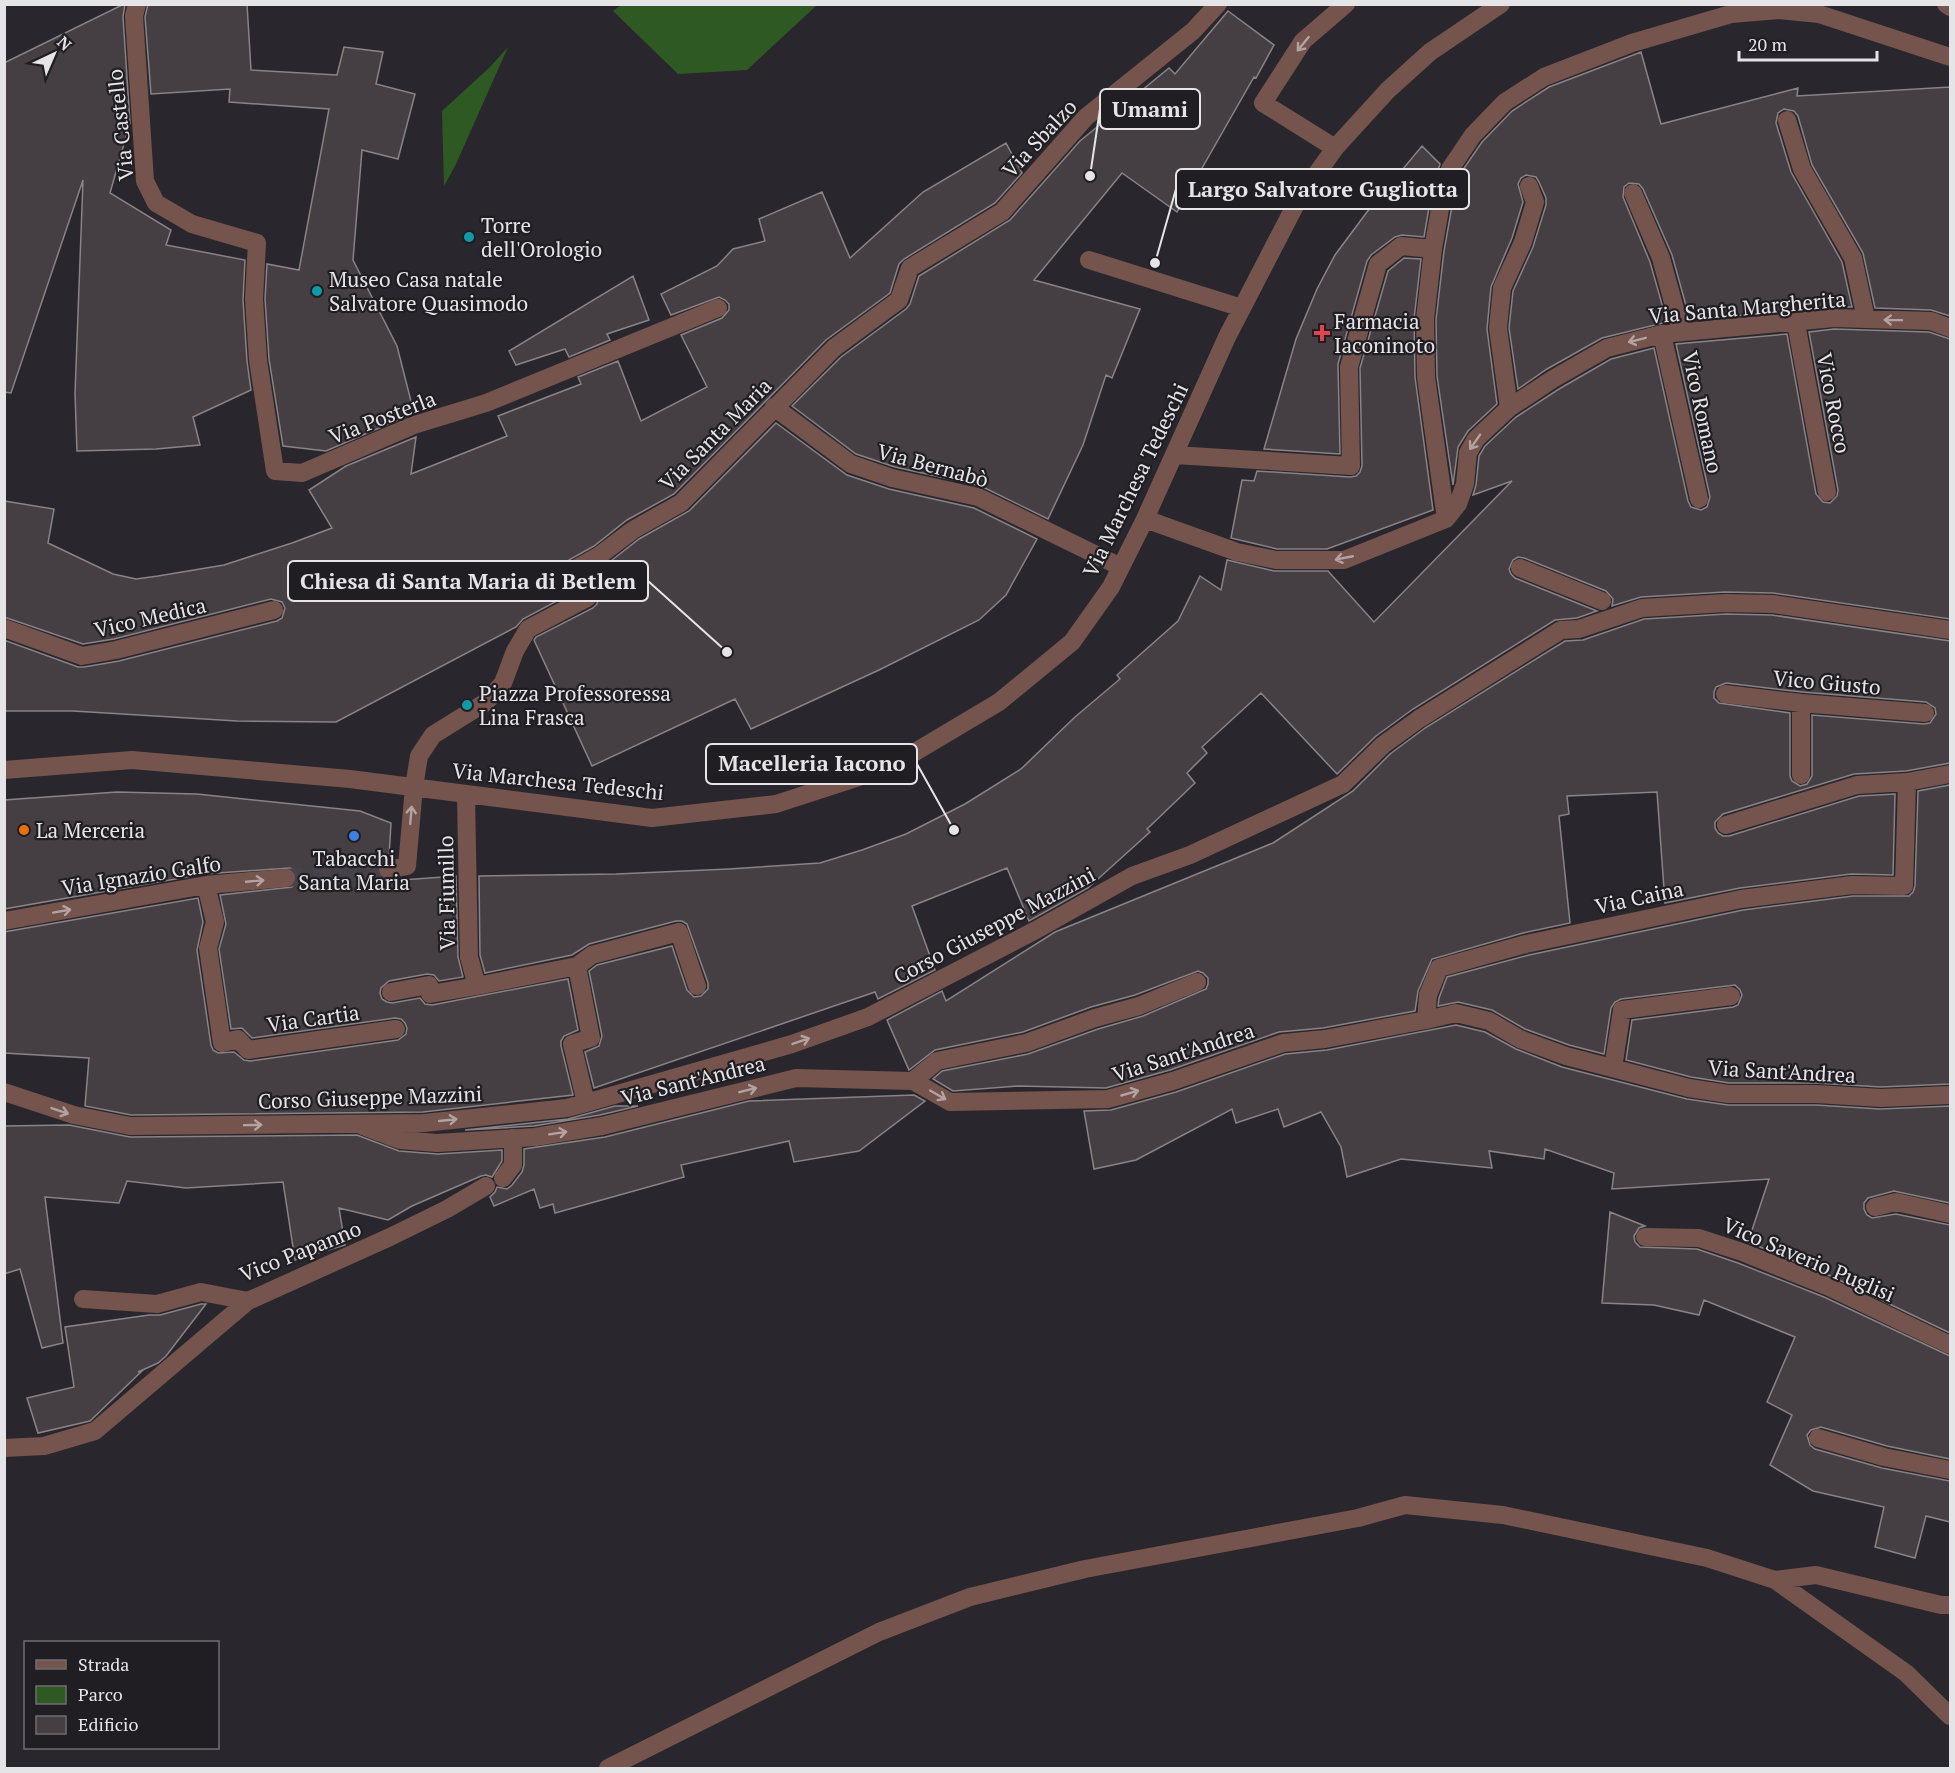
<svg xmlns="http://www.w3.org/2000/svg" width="1955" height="1773" viewBox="0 0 1955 1773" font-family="'PT Serif',serif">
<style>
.green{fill:#2f5922}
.building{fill:#453f43;stroke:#898286;stroke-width:1.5;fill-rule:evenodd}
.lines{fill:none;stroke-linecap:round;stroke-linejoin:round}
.minor-tunnel{stroke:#454349;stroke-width:18;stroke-dasharray:18 9;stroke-linecap:butt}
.minor{stroke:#74544c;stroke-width:18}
.oneway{stroke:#b2a3a1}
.culture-dot{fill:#0f9aa8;stroke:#201e23;stroke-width:2}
.health-dot{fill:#e0444e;stroke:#201e23;stroke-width:2}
.food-dot{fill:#e8710a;stroke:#201e23;stroke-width:2}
.shop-dot{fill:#3f7fe0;stroke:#201e23;stroke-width:2}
.labels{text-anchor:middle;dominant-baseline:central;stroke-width:4.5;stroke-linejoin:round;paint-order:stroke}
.street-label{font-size:21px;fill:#e5e4e7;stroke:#201e23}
.poi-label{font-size:21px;fill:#e5e4e7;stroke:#201e23;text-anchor:start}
.leader{fill:none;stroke:#e5e4e7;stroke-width:2}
.callout-dot{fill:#e5e4e7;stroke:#201e23;stroke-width:2}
.callout{fill:#201e23;stroke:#e5e4e7;stroke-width:2}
.callout-label{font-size:22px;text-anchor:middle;font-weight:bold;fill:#e5e4e7}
</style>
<rect width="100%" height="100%" fill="#29272d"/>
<!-- green -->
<path class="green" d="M621,5v-1l196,1 -70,65 -69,4 -65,-63z
M508,47l-52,117 -12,22 -2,-75 48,-44z"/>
<!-- building -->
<path class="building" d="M124,4h1l-2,13 7,106 -20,70 61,37 -5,15 79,15 -2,40 4,61 4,29 -58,27 7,28 -44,4 -79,2 -2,-57 8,-214 -72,213 -7,-1v-329z
M148,4h99l4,66 86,5 7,-28 39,5 -7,32 39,10 -17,65 -36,-9 -9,110 44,86 17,67 -88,38 -43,-5 -14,-87 -4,-60 2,-35 32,6 30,-161 -100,-7 1,-13 -79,5 -6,-77z
M1228,11l46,34 -18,33 -2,-1 -77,135 -55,-39 -88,107 106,29 -28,69 -6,-3 -23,70 -35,74 -67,-33 -86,-19 -39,-13 -64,-48 49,-49 65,-48 4,-5 9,-28 91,-56 70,-79 89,-73 6,6z
M1641,52l20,72 137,-36 -1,8 153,-9v229l-19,-6 -56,-2 -12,-55 -51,-88 -14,-49 -4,-5 -10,-2 -6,4 -2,10 15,49 51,90 10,45h-19l-143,13 -18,-65 -29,-66 -4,-5 -10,-1 -5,4 -1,10 27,65 17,60 -65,16 -55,31 -29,20 -9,-61 4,-37 20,-44 13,-42v-7l-7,-16 -3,-5 -10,-2 -5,3 -3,6 5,18 -11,36 -21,49 -4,42 10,75 -29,27 -10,16 -5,38 -16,-109 -1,-56 8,-69 10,-56 6,-21 22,-32 30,-31 37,-24z
M1006,143l16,30 -27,30 -91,56 -5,5 -9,29 -64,47 -152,154 -47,26 -33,26 -27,15 -4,4 -1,5 10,23 -49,26 -7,8 -180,95 -99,-1 -164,-10h-69v-71l74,27h6l35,-6 158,-40 5,-3 3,-10 -3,-6 -11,-3 -157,40 -31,5 -79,-27v-116l50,8 -6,34 65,31 23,5 22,-3 66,-11 68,-22 40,-15 -23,-38 37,-24 70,-29 -5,37 96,-38 -9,-20 83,-32 -3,-7 40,-16 23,60 66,-34 -26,-52 41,-17 7,-8v-6l-4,-4 -6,-3 -48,18 -10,-21 56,-28 16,-17 32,-8 -6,-22 63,-27 28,66 73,-66z
M1422,146l18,18 -8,26 -8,47 -22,-2 -7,2 -24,18 -4,6 -29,103 2,90 -76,-5 32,-110 21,-50 18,-34 32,-43z
M1404,258l17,1 -7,60 1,58 18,133 -106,39h-50l-46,-11 11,-58 12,1 3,-10 93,6 6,-1 4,-4 2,-6 -2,-98 28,-97z
M633,276l16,44 -42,14 3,6 -41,17 -4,-8 -49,16 -7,-14z
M1834,329l95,3 21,7v280l-177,-26 -48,-1 -84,5 -29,9 1,-7 -7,-8 -82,-33 -6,-1 -5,3 -4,9 2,5 4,4 82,33 -20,7 -22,2 -142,89 -37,27 -39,38 -76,-81 -59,54 5,6 -20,20 8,10 -48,46 3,3 -62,56 -59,33 -22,-53 -95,38 23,64 -57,29 -3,-7 -281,96 -9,-36 14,-6 3,-10 -13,-65 8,-6 75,-19 15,44 7,7 7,-1 7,-7v-6l-21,-59 -5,-3h-6l-87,23 -17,11 -87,18 -5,-18 -1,-79 137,-2 113,-5 91,-6 42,-13 44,-16 59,-30 56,-35 54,-52 45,-38 -3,-4 61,-54 22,-45 21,14 6,-30 47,11h54l46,51 138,-141 -39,14 3,-10 3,-29 6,-10 31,-29 43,-28 52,-30 43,-11 34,153 3,6 10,3 6,-3 3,-10 -34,-153 111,-10 29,160 7,8 7,1 7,-7 1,-6 -29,-158z
M776,423l71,52 42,14 85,19 63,31 -31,56 -27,25 -100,50 -128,59 -16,-30 -143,67 -58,-126 2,-3 57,-29 4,-4 1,-6 -10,-23 19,-11 32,-25 50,-28z
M1726,614l46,1 178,26v122l-44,8 -52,3 -131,40 -8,8v6l3,5 5,3h6l130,-40 36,-2 -2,81 -42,-1 -111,14 -75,15 -8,-111 -90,4 2,18 -10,2 11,107 -47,10 -91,26 -14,32 -3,20 -92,17 -44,4 -109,38 -64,18 -88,-2 -65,5 -20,-12 9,-8 86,-17 70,-25 45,-13 63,-27 2,-5v-6l-5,-5 -5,-2 -63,24 -44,12 -68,25 -88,18 -26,20 -22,-50 55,-29 4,10 109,-69 218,-89 80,-52 37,-37 35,-26 140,-87 18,-1 61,-21zM1726,683l76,9 124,10 9,6 1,6 -6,9 -6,1 -112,-9v61l-5,8 -7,2 -8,-5 -2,-5v-63l-71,-10 -5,-5v-6l2,-5z
M1950,785v299l-69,3 -65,-4h-87l-38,-6 -65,-17 6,-40 101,-13 5,-2 4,-10 -2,-5 -5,-5 -114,14 -6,3 -4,6 -7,46 -35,-9 -44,-16 -33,-19 -34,-8 -20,4 1,-8 8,-21 82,-22 214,-45 110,-14h56l4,-4 2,-6 3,-95z
M117,792l80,2 163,17 31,12 -2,34 -8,3 -3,4 -1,7 3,5 8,5 68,-5 2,81 5,20 -24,4 -5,-6 -7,-1 -38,7 -8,7 -1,5 2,6 5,3 5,1 28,-5 5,6 7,1 136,-26 10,51 -14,6 -3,5v5l12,49 -150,17 -292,3 -46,-9 4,-48 -85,-5v-121l194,-34 5,24 -6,28 14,95 2,5 5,3 16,-1 10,8 6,1 148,-21 8,-6 1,-6 -2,-5 -4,-4 -6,-1 -143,20 -10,-10 -11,1 -12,-80 7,-25 -6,-29 72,-8 4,-4 1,-5 -2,-7 -5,-3 -86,6 -200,35v-109z
M1456,1025l29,7 31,17 46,18 125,32 41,6h88l64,4 70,-3v97l-56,-12 -26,7 -4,5v6l3,6 5,3 24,-4 54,11v108l-117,-56 -85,-35 21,-63 -157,10 2,-16 -69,-24 -1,10 -55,-8 3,17 -91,-9 -54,18 -6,-30 -20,-35 -37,15 -6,-18 -42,14 -4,-14 -96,51 -42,9 -10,-58 27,-1 65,-18 109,-38 42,-4z
M914,1095l11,6 -66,50 -65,11 -5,-21 -108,24 3,12 -129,36 -2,-9 -13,4 -6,-19 -40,17 -4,-9 5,-5 2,-5 10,2 5,-4 10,-13 2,-7v-16l81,-12 144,-36z
M615,1106h23l-38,9 -66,11 -69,4 103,-11z
M69,1125l61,12 227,-2 42,16 39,3 64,-4v11l-10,16 -6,-2 -5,1 -69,30 -24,14 -49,-12 6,37 -50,15 -12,-78 -97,6 -59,-7 -8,22 -74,-6 18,146 -21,5 -22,-79 -16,5v-148z
M1610,1212l35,14 -6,2 -5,8 1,6 5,5 57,2 41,14 86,34 126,59v103l-63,-13 -66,-19 -10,3 -4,5 3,10 5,4 67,19 68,13v41l-24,-6 -11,42 -40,-11 9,-40 -71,-16 -43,-26 22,-50 -25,-13 28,-65 -91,-37 -5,15 -45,-10 -52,-2z
M201,1304h5l-40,52 -8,7 -20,9 4,-1 -52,50 -52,12 -11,-35 47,-11 -9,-60 84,-12h11z"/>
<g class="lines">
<!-- minor-tunnel -->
<path class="minor-tunnel" d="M286,878l102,-9"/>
<!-- minor -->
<path class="minor" d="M137,4l-3,12 11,165 11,22 36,21 65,19 -3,56 4,61 17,111 27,2 112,-48 72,-22 232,-95
M1946,4l4,3
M1787,120l15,49 51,89 13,61
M1335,148l-72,-45 40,-62 43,-37
M1633,193l28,65 20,73
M1433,249l10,-57 7,-23 23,-34 32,-33 39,-25 88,-34 99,-29 48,-4 40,4 131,43
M1089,260l153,48
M1796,323l31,169
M1662,334l37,165
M774,407l77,57 41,14 86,19 143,70
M1509,408l-11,-80 4,-40 21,-46 12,-40 -6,-16
M1175,455l176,11 -2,-99 29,-103 23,-18 32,3 -8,70 1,58 20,142
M1145,519l92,33 39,8h68l102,-41 12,-15 7,-20 3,-31 8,-14 33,-31 44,-29 54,-31 55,-14 172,-16 97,3 19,7
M1520,568l82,33
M4,628l78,28 34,-6 158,-40
M1725,694l76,9 124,10
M4,770l128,-10 218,19 302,39 124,-14 114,-37 109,-65 73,-60 39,-55 34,-68 82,-182 71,-137 37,-52 53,-58 42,-38 71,-48
M1801,775v-72
M466,795l3,162 8,29 100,-20 14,72 -19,6 14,59
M1726,825l131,-40 50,-3
M388,869l19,-3 7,-79 5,-31 14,-21 53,-33 17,-19 12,-32 13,-22 59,-31 -14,-28 27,-15 33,-25 48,-27 153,-155 65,-48 11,-32 92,-56 84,-95 107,-86 25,-27
M206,885l9,37 -7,26 14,95 16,-4 10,11 148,-21
M4,921l202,-36 80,-7
M577,966l15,-11 87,-23 18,54
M391,992l38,-7 1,9 47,-8
M1426,1020l2,-25 11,-27 87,-24 215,-45 111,-14 52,1 3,-104 43,-8
M1613,1068l9,-58 109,-14
M913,1081l24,-20 89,-18 69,-25 44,-12 58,-24
M4,1092l70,23 56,11 294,-3 143,-15 19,-5 206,-59 76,-27 168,-87 96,-54 58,-21 153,-71 40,-39 36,-26 142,-89 18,-1 63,-21 84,-5 47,1 177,26
M363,1126l37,14 37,3 98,-6 67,-11 194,-48 117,3 37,21 158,-3 65,-18 110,-38 42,-4 101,-19 30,-7 33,8 31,18 46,17 123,32 39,6h88l65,4 69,-3
M503,1178l10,-13v-27
M1875,1207l21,-5 54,12
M1645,1237l54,1 43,14 87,35 121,58
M83,1299l74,5 44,-12 47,9 142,-64 57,-28 39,-23
M1818,1438l66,19 66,13
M4,1448l40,-2 51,-15 153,-130
M1775,1580l41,-5 125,30h9
M608,1768l271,-136 91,-35 115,-28 273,-51 47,-13 98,10 204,43 68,22 131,93 44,43"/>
</g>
<!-- one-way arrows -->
<defs><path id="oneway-shaft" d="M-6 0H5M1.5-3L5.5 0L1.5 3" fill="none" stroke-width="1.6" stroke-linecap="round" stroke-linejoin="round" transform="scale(1.5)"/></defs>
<g class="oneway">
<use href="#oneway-shaft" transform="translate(1303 44) rotate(129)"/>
<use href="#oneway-shaft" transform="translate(1893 320) rotate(-179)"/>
<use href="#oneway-shaft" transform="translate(1637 340) rotate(166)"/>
<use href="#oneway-shaft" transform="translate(1475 442) rotate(125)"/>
<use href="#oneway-shaft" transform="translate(1344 558) rotate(169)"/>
<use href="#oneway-shaft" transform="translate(411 815) rotate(-85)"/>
<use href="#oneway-shaft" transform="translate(255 881) rotate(-5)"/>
<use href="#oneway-shaft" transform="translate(62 911) rotate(-10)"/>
<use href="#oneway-shaft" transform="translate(801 1041) rotate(-19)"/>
<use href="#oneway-shaft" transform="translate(748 1090) rotate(-14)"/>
<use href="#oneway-shaft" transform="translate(1130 1093) rotate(-16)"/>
<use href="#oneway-shaft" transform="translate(938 1095) rotate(30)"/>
<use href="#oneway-shaft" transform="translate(60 1111) rotate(19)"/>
<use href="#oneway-shaft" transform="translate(448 1120) rotate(-6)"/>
<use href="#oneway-shaft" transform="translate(253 1125) rotate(-1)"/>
<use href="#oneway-shaft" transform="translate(558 1133) rotate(-9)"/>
</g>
<!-- markers -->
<g class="culture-dot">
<circle cx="469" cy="237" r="6"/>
<circle cx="317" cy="291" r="6"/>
<circle cx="467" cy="705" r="6"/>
</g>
<path class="health-dot" d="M1319 324h6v6h6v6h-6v6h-6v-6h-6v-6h6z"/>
<circle class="food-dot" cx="24" cy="830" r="6"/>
<circle class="shop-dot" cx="354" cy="836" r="6"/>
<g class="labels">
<!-- street labels -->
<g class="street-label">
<text transform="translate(120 125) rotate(-96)">Via Castello</text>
<text transform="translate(1039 138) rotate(-47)">Via Sbalzo</text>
<text transform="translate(1747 307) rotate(-5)">Via Santa Margherita</text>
<text transform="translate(1834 403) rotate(79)">Vico Rocco</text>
<text transform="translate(1703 412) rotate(78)">Vico Romano</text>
<text transform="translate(382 417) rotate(-21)">Via Posterla</text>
<text transform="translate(715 434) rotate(-45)">Via Santa Maria</text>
<text transform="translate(933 465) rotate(15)">Via Bernabò</text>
<text transform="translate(1135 480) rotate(-64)">Via Marchesa Tedeschi</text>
<text transform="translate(150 617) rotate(-13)">Vico Medica</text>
<text transform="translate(1827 682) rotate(5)">Vico Giusto</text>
<text transform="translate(558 781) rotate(6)">Via Marchesa Tedeschi</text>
<text transform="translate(141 875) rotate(-9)">Via Ignazio Galfo</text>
<text transform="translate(446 893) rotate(-91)">Via Fiumillo</text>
<text transform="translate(1639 897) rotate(-12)">Via Caina</text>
<text transform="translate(994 925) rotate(-28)">Corso Giuseppe Mazzini</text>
<text transform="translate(313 1018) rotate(-8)">Via Cartia</text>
<text transform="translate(1183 1052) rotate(-18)">Via Sant'Andrea</text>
<text transform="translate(1782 1071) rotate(3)">Via Sant'Andrea</text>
<text transform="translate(693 1080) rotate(-14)">Via Sant'Andrea</text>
<text transform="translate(370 1097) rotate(-2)">Corso Giuseppe Mazzini</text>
<text transform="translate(300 1251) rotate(-22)">Vico Papanno</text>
<text transform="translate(1809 1259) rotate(23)">Vico Saverio Puglisi</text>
</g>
<!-- poi labels -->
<g class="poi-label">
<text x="481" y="225">Torre<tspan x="481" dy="24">dell'Orologio</tspan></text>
<text x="329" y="279">Museo Casa natale<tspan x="329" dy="24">Salvatore Quasimodo</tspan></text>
<text x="1334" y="321">Farmacia<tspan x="1334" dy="24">Iaconinoto</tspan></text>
<text x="479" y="693">Piazza Professoressa<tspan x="479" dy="24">Lina Frasca</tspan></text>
<text x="36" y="830">La Merceria</text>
<text x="354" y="858" text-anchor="middle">Tabacchi<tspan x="354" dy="24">Santa Maria</tspan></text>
</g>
</g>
<!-- callouts -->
<path class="leader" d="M1090 176L1100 109M1155 263L1176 189M727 652L648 581M954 830L917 764"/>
<g class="callout-dot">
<circle cx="1090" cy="176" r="6"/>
<circle cx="1155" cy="263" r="6"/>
<circle cx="727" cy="652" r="6"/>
<circle cx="954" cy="830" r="6"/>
</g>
<g class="callout">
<rect x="1100" y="89" width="100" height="40" rx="6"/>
<rect x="1176" y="169" width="293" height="40" rx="6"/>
<rect x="288" y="561" width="360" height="40" rx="6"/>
<rect x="706" y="744" width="211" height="40" rx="6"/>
</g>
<g class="callout-label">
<text x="1150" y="117">Umami</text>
<text x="1323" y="197">Largo Salvatore Gugliotta</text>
<text x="468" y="589">Chiesa di Santa Maria di Betlem</text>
<text x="812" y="771">Macelleria Iacono</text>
</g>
<!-- border -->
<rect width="1955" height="1773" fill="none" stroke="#e5e4e7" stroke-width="12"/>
<!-- legend -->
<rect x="24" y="1641" width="195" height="108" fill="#201e23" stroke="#6f6d71" stroke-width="1.5"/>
<rect x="36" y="1660" width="30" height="9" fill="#74544c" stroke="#6f6d71" stroke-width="1.5"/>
<text x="78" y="1671" font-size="18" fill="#e5e4e7">Strada</text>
<rect x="36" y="1686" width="30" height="18" fill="#2f5922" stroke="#6f6d71" stroke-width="1.5"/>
<text x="78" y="1701" font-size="18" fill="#e5e4e7">Parco</text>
<rect x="36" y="1716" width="30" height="18" fill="#453f43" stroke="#6f6d71" stroke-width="1.5"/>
<text x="78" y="1731" font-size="18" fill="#e5e4e7">Edificio</text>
<!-- north arrow -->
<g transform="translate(54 54) rotate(44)" stroke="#201e23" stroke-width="4.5" paint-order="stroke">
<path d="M0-4.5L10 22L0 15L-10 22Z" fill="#e5e4e7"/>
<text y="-9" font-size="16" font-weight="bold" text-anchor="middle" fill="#e5e4e7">N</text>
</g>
<!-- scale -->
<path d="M1739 51v9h138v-9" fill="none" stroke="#e5e4e7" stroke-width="3"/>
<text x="1748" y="51" font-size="18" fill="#e5e4e7" stroke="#201e23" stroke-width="4.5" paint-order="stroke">20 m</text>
</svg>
